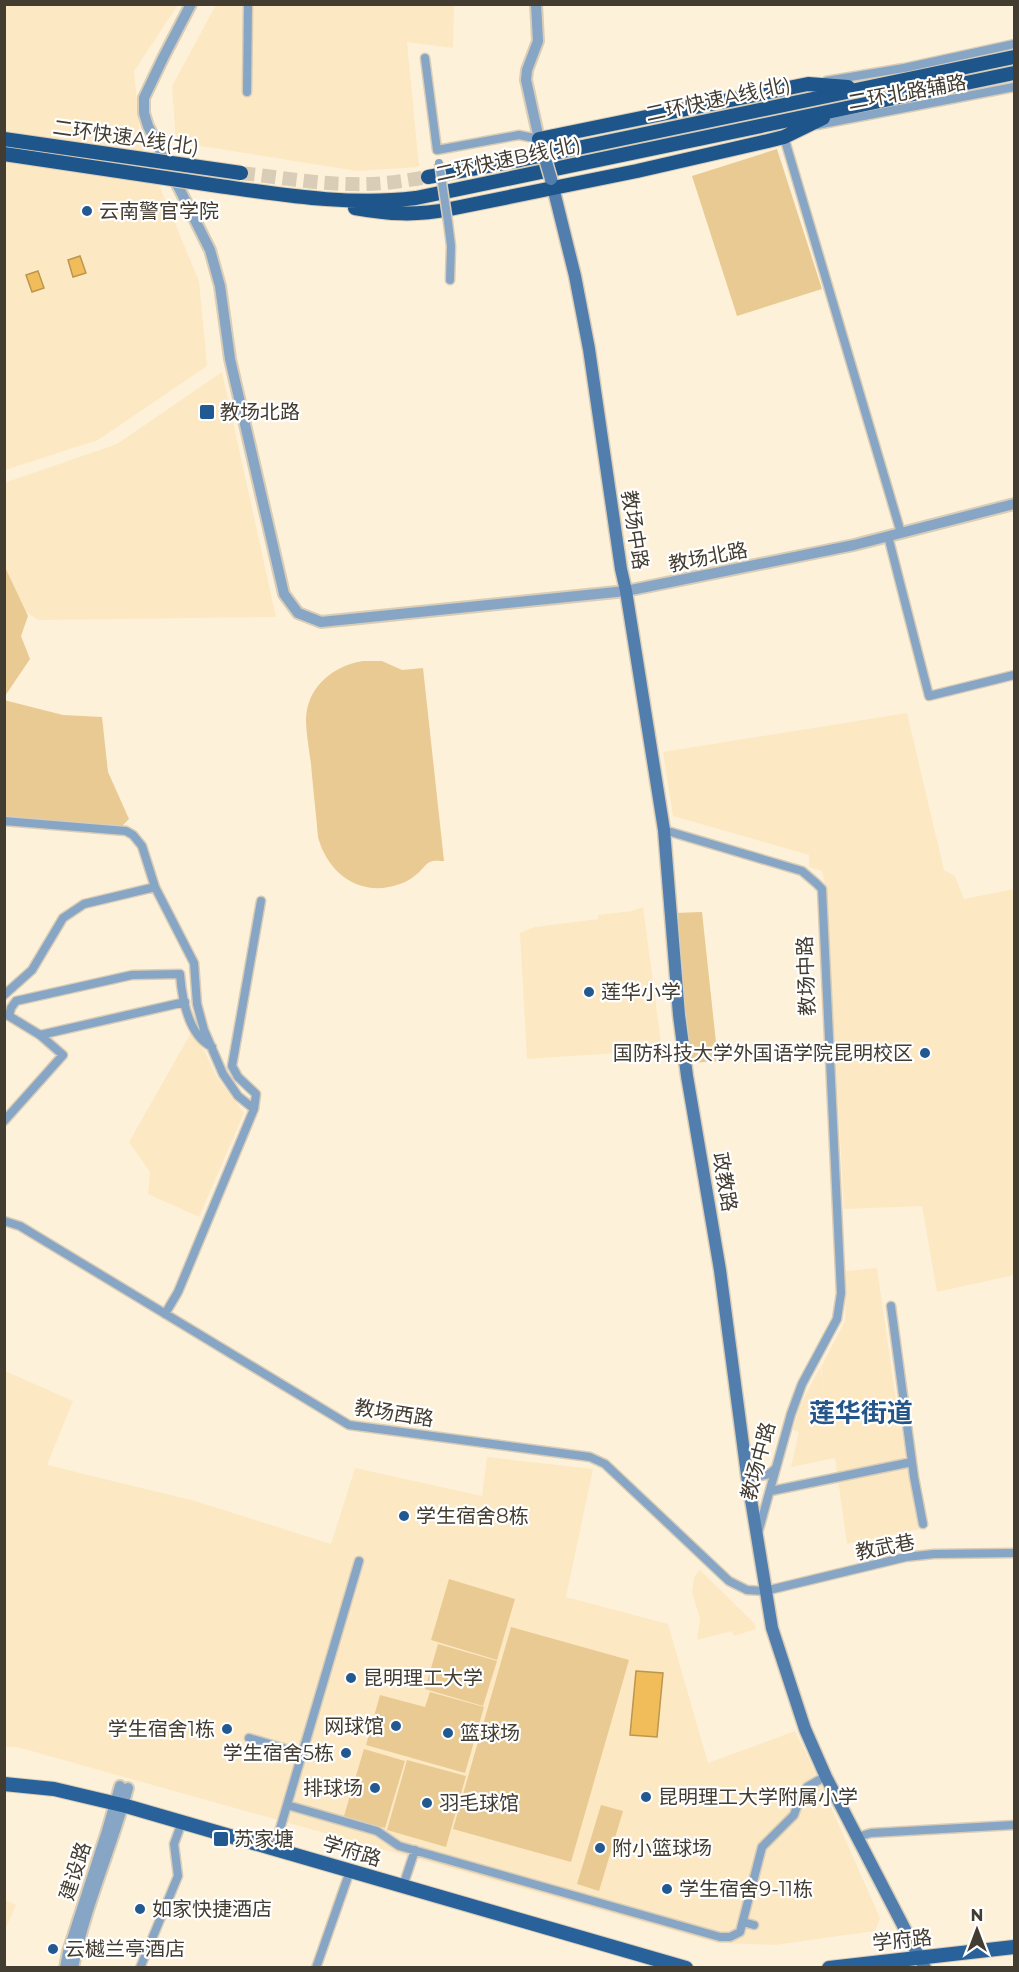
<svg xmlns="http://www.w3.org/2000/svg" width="1019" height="1972" viewBox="0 0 1019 1972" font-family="Montserrat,'Noto Sans SC',sans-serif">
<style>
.built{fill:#fde8c4}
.green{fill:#e9ca93}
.water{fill:#f0bd5a;stroke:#bc964e;stroke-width:1.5}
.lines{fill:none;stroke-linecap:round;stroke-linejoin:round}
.trunk-tunnel{stroke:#d9cdb7;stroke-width:14;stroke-dasharray:14 7;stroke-linecap:butt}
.minor-casing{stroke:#d9cdb7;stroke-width:11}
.tertiary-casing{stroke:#d9cdb7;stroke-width:14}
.secondary-casing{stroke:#d9cdb7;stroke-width:15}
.primary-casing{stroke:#d9cdb7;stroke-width:16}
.trunk-casing{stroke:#d9cdb7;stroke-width:16}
.minor{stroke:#87a5c5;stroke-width:8}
.tertiary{stroke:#87a5c5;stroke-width:10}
.secondary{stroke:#527ead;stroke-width:12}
.primary{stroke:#29619b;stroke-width:14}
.trunk{stroke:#1e568c;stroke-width:14}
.minor-bridge-casing{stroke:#d9cdb7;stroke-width:11;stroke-linecap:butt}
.secondary-bridge-casing{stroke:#d9cdb7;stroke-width:15;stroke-linecap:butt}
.trunk-bridge-casing{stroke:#d9cdb7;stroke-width:16;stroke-linecap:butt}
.minor-bridge{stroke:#87a5c5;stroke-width:8}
.secondary-bridge{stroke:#527ead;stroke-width:12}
.trunk-bridge{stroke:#1e568c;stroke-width:14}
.poi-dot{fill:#225991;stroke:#fff;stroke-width:2}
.labels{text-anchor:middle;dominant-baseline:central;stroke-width:4.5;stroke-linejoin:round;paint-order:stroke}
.street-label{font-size:20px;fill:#433c31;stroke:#fff}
.poi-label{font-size:20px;fill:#433c31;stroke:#fff;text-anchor:start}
.district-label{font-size:26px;font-weight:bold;fill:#24568a;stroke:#fff}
</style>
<rect width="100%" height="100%" fill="#fef1d9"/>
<!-- built -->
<path class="built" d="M4,5h174l-44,66 7,71 58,139 8,85 -109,74 -93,30z
M216,5h238l-1,43 -46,-6 12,125 -62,4 -181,-29 -4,-56z
M222,372l54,245 -238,3 -33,-23 -1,-114 113,-39z
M907,713l37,157 11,6 9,23 50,-10v386l-77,17 -15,-86 -78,3 -18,-320 -4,-18 -13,-4v-12l-136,-39 -10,-64z
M643,907l19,143 -135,9 -7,-126 15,-6 63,-8v-4l34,-4z
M191,1033l14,19 12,25 27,36 -45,104 -51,-23 2,-22 -21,-30z
M877,1268l19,132 24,129 -73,15 -12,-86 -44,9 8,-35 -6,-2 6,-22 21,-41 5,29 -4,-29 24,-46 1,-50z
M5,1371l68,30 -26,64 148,36 136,43 24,-76 127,28 5,-39 106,12 -27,128 102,27 40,139 87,-32 24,49 61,138 -5,13 -100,14 -58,-2 -700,-196h-12z
M700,1570l54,53 2,6 -22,7 -2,-5 -35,9 3,-21 -8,-27 2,-15z
M5,1900l11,5 -11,25z"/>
<!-- green -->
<path class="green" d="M777,149l45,140 -85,27 -45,-140z
M5,567l23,49 -7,20 9,23 -25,37z
M363,661h19l20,9 21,-2 21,193c-4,0 -11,-1 -14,1 -3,1 -5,4 -7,6 -6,7 -14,13 -23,16 -38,14 -72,-9 -82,-47 -2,-24 -5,-48 -7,-73 -2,-15 -5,-31 -5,-46 2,-32 27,-52 57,-57z
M4,700l59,15 39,2 6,55 21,47 -7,7 -46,-2 -71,-8z
M702,912l16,149 -27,2 -7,-32 -9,-118z
M449,1579l66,20 -18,61 -66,-20z
M511,1627l118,33 -58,202 -118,-33z
M438,1644l59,17 -14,45 -58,-17z
M430,1692l54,15 -19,66 -99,-28 14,-50 45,12z
M364,1749l41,12 -20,67 -41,-12z
M407,1760l59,16 -20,71 -59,-17z
M601,1805l22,6 -24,80 -22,-7z"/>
<!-- water -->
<path class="water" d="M80,256l6,17 -13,4 -5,-17z
M38,271l6,17 -12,4 -6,-17z
M636,1671l27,2 -6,64 -27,-2z"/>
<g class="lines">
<!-- trunk-tunnel -->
<path class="trunk-tunnel" d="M241,173c37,4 75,11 112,11 26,1 50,-3 75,-7"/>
<!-- minor casing -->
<g class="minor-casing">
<path id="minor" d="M425,58l12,92 82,-15 20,4
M826,81l78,-13 110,-24
M247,92l1,-88
M817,125l197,-38
M784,137l117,396
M448,222l3,24 -1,34
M888,536l41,160 85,-21
M4,821l122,10 7,4 9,11 13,41 39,76 3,41 7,26 19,44 15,22 16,13
M664,830l138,41 14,12 6,6 19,404 -4,26 -35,65 -11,30 -33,119
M4,995l28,-25 31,-52 21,-14 71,-17
M9,1016l2,-8 5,-7 116,-26 48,-1c2,25 8,61 32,73
M40,1035l145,-33
M4,1121l59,-66 -23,-20 -31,-19 -4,-1
M4,1221l16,5 329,199 241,32 15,7 124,117 18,9 18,1 141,-34 28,-3 80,-1
M891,1306l23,171 9,47
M165,1314l13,-22 76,-183 2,-15 -18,-17 -6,-11 29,-165
M747,1472c12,5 20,6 29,-4
M771,1491l141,-29
M249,1738l54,16
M287,1805l90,26 22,15 321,91h10l10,-5 22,-85 32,-32 7,-20 6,-8 12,-7
M857,1837l14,-4 143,-8
M277,1839l82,-278
M403,1886l12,-36
M743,1922l11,3
M140,1968l38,-92 -4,-32 8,-22
M316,1968l34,-97"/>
</g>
<!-- tertiary casing -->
<g class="tertiary-casing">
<path id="tertiary" d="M191,4l-28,54 -19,40v15l4,13 62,124 10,36 10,73 54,235 14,19 23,9 305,-31 228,-46 160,-41
M536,4l2,37 -11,29 -1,10 13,59
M65,1968l3,-16 39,-121 13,-45
M73,1968c12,-62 39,-120 55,-180"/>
</g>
<!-- secondary casing -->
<g class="secondary-casing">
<path id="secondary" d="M551,179l24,97 14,73 32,220 5,22 38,239 15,185 8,61 33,194 27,205 25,153 33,101 21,48 99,191"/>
</g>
<!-- primary casing -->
<g class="primary-casing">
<path id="primary" d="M4,1784l50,5 72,17 560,162
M829,1968l185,-21"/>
</g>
<!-- trunk casing -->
<g class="trunk-casing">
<path id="trunk" d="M539,139l269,-55 40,3
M428,177l92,-17 494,-103
M219,186c65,9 130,20 197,12l598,-125
M355,208c34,6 60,8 95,1l187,-38 131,-30 16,-4 39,-19"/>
</g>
<!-- minor -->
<use href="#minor" class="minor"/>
<!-- tertiary -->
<use href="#tertiary" class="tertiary"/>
<!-- secondary -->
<use href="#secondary" class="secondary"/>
<!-- primary -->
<use href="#primary" class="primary"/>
<!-- trunk -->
<use href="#trunk" class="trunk"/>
<!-- minor-bridge casing -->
<g class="minor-bridge-casing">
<path id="minor-bridge" d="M439,163l9,59"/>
</g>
<!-- secondary-bridge casing -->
<g class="secondary-bridge-casing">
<path id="secondary-bridge" d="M541,145l10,34"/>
</g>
<!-- trunk-bridge casing -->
<g class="trunk-bridge-casing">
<path id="trunk-bridge" d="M4,139l237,34
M4,154l215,32"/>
</g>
<!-- minor-bridge -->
<use href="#minor-bridge" class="minor-bridge"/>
<!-- secondary-bridge -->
<use href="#secondary-bridge" class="secondary-bridge"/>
<!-- trunk-bridge -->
<use href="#trunk-bridge" class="trunk-bridge"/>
</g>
<!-- markers -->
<g class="poi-dot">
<circle cx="87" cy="211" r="6"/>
<rect x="199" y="404" width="16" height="16" rx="3"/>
<circle cx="589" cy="992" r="6"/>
<circle cx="925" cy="1053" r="6"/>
<circle cx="404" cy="1516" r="6"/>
<circle cx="351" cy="1678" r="6"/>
<circle cx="396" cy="1726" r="6"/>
<circle cx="227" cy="1729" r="6"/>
<circle cx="448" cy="1733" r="6"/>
<circle cx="346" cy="1753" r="6"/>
<circle cx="375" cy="1788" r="6"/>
<circle cx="646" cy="1797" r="6"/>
<circle cx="427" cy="1803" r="6"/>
<rect x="213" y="1831" width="16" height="16" rx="3"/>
<circle cx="600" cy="1848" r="6"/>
<circle cx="667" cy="1889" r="6"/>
<circle cx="140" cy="1909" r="6"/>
<circle cx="53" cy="1949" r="6"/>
</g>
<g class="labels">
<!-- street labels -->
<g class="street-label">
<text transform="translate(907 92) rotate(-10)">二环北路辅路</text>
<text transform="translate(718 99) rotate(-12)">二环快速A线(北)</text>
<text transform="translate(126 137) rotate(8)">二环快速A线(北)</text>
<text transform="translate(508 159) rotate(-12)">二环快速B线(北)</text>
<text transform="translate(635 530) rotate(81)">教场中路</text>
<text transform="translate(708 557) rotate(-11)">教场北路</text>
<text transform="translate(806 976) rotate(-92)">教场中路</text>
<text transform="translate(725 1182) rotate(80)">政教路</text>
<text transform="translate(394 1413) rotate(9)">教场西路</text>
<text transform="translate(758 1461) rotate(-75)">教场中路</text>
<text transform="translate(885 1547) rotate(-11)">教武巷</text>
<text transform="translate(352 1851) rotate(17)">学府路</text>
<text transform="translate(75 1871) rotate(-72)">建设路</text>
<text transform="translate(902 1940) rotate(-6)">学府路</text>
</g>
<!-- poi labels -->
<g class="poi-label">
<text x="99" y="211">云南警官学院</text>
<text x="220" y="412">教场北路</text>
<text x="601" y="992">莲华小学</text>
<text x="913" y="1053" text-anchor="end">国防科技大学外国语学院昆明校区</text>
<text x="416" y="1516">学生宿舍8栋</text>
<text x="363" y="1678">昆明理工大学</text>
<text x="384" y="1726" text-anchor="end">网球馆</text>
<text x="215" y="1729" text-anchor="end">学生宿舍1栋</text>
<text x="460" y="1733">篮球场</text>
<text x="334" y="1753" text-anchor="end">学生宿舍5栋</text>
<text x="363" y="1788" text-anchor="end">排球场</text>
<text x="658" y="1797">昆明理工大学附属小学</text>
<text x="439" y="1803">羽毛球馆</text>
<text x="234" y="1839">苏家塘</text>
<text x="612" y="1848">附小篮球场</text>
<text x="679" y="1889">学生宿舍9-11栋</text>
<text x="152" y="1909">如家快捷酒店</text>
<text x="65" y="1949">云樾兰亭酒店</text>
</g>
<!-- district labels -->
<g class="district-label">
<text x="861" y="1413">莲华街道</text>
</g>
</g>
<!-- border -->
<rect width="1019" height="1972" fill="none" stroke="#433c31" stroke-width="12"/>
<!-- north arrow -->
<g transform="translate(977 1930)" stroke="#ffffff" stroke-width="4.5" paint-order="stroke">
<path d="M0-4.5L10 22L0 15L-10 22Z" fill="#433c31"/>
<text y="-9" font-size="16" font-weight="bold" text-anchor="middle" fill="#433c31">N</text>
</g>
</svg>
